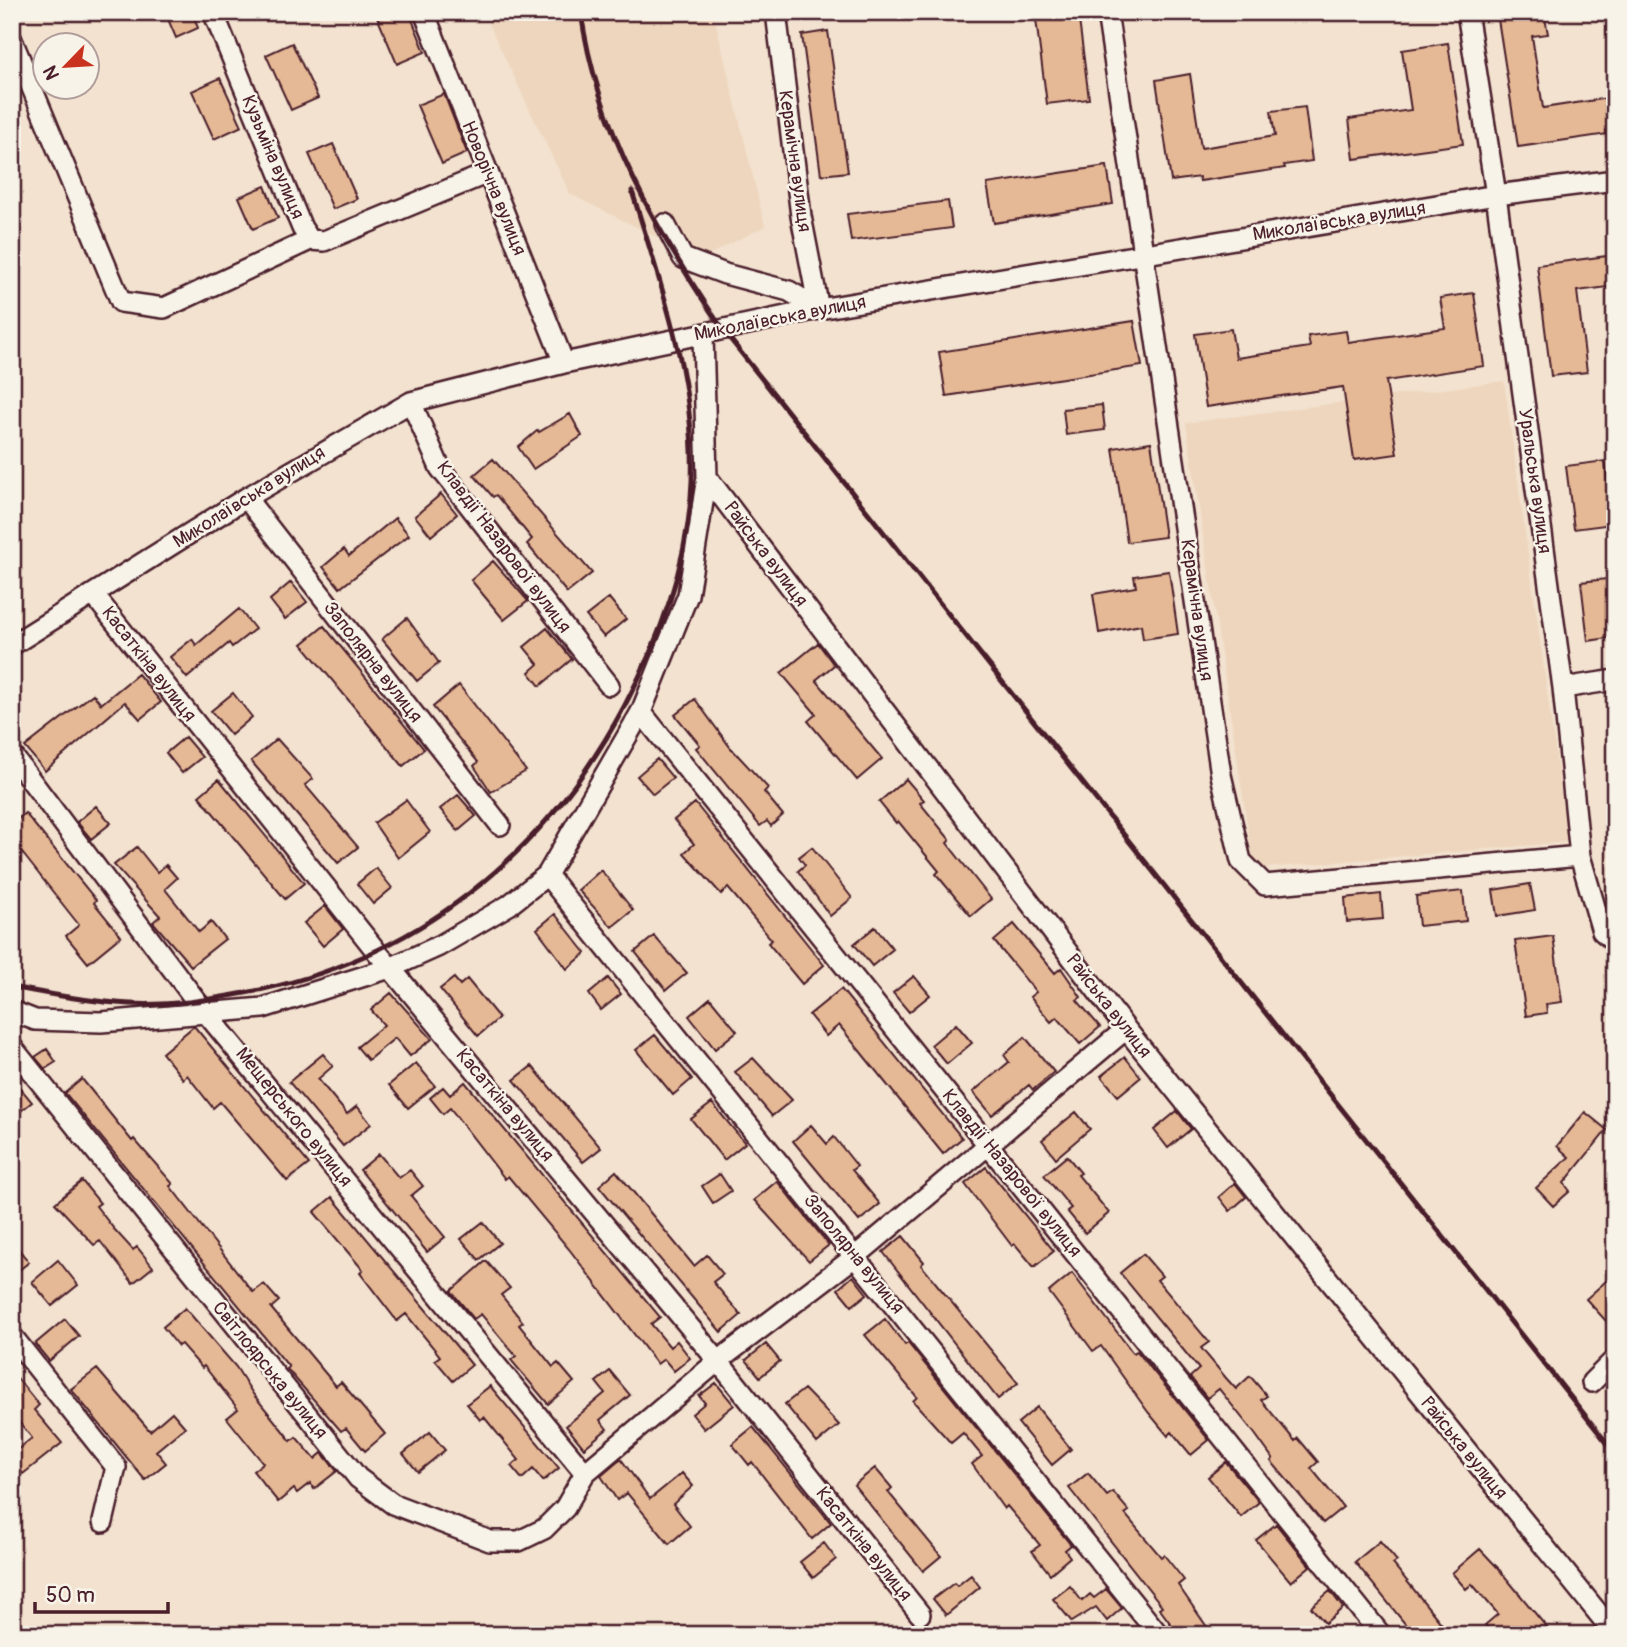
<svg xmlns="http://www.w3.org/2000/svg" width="1627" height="1647" viewBox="0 0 1627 1647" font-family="Pangolin,sans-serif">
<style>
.built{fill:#eed6be}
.green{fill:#a1dba0;stroke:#767d66;stroke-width:2}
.building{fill:#e5b995;stroke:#4a1f2b;stroke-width:2}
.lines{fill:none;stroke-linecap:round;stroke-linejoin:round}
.minor-casing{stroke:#4a1f2b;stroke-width:24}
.minor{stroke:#f7f3e8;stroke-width:19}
.rail{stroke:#4a1f2b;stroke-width:5}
.labels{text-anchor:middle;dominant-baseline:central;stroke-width:5;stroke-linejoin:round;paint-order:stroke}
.street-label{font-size:19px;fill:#4a1f2b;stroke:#f7f3e8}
</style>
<rect width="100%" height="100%" fill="#f2e2cf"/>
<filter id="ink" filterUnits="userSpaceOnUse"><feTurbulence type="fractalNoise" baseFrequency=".0143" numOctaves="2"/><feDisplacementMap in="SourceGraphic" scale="14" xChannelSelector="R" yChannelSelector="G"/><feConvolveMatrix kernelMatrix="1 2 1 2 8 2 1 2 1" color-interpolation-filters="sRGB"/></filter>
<g filter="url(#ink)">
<!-- built -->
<path class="built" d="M483,12h230l52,214 -64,33 -131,-65z
M1504,381l64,461 -314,27 -68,-446z"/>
<!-- green -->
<path class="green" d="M12,1627l60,8h-60z"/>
<!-- building -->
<path class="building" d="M165,12h27l6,16 -22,10z
M375,12h34l16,40 -28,12z
M1035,12h43l11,87 -42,5z
M1544,12l4,22 -16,2 11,72 72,-11v36l-97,14 -20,-128z
M828,31l20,141 -27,3 -19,-140z
M292,43l26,55 -27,12 -25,-55z
M1448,43l15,101 -109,15 -5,-40 62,-9 -9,-60z
M1190,74l11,74 74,-12 -4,-25 34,-4 7,54 -28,4 1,3 -85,13 -1,-4 -28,4 -15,-101z
M220,78l22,48 -28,13 -22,-48z
M444,94l23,59 -25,11 -25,-59z
M333,144l24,55 -24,10 -24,-55z
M1107,166l6,38 -119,19 -7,-39z
M265,186l13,32 -25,11 -14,-32z
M948,201l4,27 -101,13 -4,-27z
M1615,255v31l-38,5 10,81 -36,4 -14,-111z
M1474,293l10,73 -98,15 11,73 -43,6 -11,-73 -137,20 -11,-73 36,-5 5,29 74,-11 -2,-11 38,-5 2,11 97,-14 -5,-30z
M1134,321l8,45 -196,30 -7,-44z
M1102,405l3,25 -39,5 -3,-26z
M570,414l12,22 -49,33 -15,-22 20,-17 1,2z
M1151,442l14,95 -38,5 -14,-94z
M493,459l99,114 -25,20 -40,-49 5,-5 -36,-44 -3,2 -19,-22z
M1605,461l8,63 -39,5 -8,-63z
M441,494l16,20 -26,22 -16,-20z
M395,518l14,17 -69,53 -17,-21 21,-18 5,7z
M493,561l35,40 -24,19 -33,-40z
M1169,571l9,63 -35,5 -2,-14 -42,8 -6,-39 43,-7 -2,-11z
M1615,578v59l-27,4 -7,-59z
M291,582l16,20 -22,17 -15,-19z
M609,598l17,21 -22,18 -18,-21z
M239,609l16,20 -23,18 -3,-4 -42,35 -17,-21 22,-18 4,6z
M407,618l32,45 -22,18 -35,-42z
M324,626l100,123 -21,17 -101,-122z
M547,628l25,31 -32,27 -11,-14 9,-8 -14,-17z
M818,643l16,22 -18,15 66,79 -25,21 -49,-59 8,-7 -35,-41z
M138,674l23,28 -21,17 -15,-17 -80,69 -20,-24 68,-53 8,10z
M459,685l67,86 -35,21 -17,-26 4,-4 -45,-55z
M233,693l19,24 -21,18 -20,-24z
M695,699l35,48 38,41 -4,4 19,23 -12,11 -4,-5 -7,5 -64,-78 4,-3 -25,-30z
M185,737l17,20 -20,16 -16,-20z
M277,739l36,40 -8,6 53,62 -20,16 -87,-102z
M657,759l16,19 -20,16 -16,-18z
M219,779l85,104 -19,16 -86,-103z
M906,779l18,21 -4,3 30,37 -3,3 44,56 -20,17 -35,-42 3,-3 -41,-50 -2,2 -17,-21z
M458,795l18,21 -18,15 -18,-22z
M406,800l24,32 -32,26 -24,-35z
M695,803l129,162 -22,19 -34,-41 4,-3 -44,-52 -7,6 -37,-41 10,-9 -20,-24z
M96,806l15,17 -20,16 -14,-17z
M25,813l71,87 -2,3 27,33 -33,27 -22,-27 13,-11 -67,-85v-16z
M137,847l20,25 9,-7 11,13 -12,11 34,43 12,-10 14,17 -34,27 -38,-44 7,-6 -46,-51z
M812,847l40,51 -22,18 -32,-45 7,-6 -6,-8z
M376,868l16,20 -19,16 -16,-20z
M601,870l32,40 -21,17 -34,-37z
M1530,884l5,26 -38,6 -4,-26z
M1463,891l3,30 -47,5 -3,-30z
M1381,894l2,25 -36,3 -2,-24z
M325,906l18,23 -20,17 -19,-23z
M555,914l31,39 -19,16 -30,-40z
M1014,924l41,49 6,-5 20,29 -4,3 23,27 -20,17 -23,-27 -6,5 -21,-25 6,-5 -42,-51z
M875,927l18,22 -21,17 -18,-22z
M654,936l33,37 -21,17 -31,-38z
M1553,936l9,66 -16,2 1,9 -21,3 -11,-75z
M914,976l16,19 -21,17 -16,-19z
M454,978l6,7 7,-6 32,39 -21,18 -38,-47z
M608,978l13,16 -20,16 -12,-16z
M841,989l121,149 -19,16 -104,-129 -13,11 -17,-21z
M391,993l41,46 -22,17 -15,-18 -27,22 -11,-13 27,-22 -13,-15z
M710,998l27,33 -22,18 -26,-33z
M956,1024l16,19 -25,21 -16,-19z
M194,1026l115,138 -22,17 -67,-79 -7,6 -26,-33 -4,4 -21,-26z
M655,1035l37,44 -19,16 -37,-45z
M1025,1037l29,35 -21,18 -4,-5 -37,30 -19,-23 36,-30 -5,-7z
M47,1049l9,13 -11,7 -10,-12z
M323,1054l10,12 -15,13 29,35 10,-8 14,18 -28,22 -54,-64z
M1125,1057l16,20 -23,19 -17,-20z
M753,1058l39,42 -20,16 -37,-44z
M416,1063l19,23 -27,22 -19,-23z
M532,1066l69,82 -18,14 -69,-82z
M12,1078l20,24 -20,16z
M82,1079l50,62 2,-2 39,45 -3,2 83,106 11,-8 15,17 -8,7 65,78 5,-4 44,52 -20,17 -19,-23 -5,3 -54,-62 2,-2 -224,-274z
M465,1082l195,235 -9,7 19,23 7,-6 13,17 -16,13 -10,-12 -7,5 -88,-115 -61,-73 -3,3 -55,-71 -7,6 -13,-16 13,-11 7,8z
M712,1103l33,40 -21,17 -33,-41z
M1177,1111l14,18 -23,19 -14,-18z
M1076,1112l14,17 -34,29 -14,-18z
M1585,1112l22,18 -43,53 6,8 -17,15 -17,-18 33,-31 -12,-11z
M811,1125l16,19 7,-7 23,29 -5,4 28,34 -21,17 -66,-80z
M379,1154l20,24 11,-8 13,16 -12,10 34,41 -18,15 -67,-82z
M1067,1156l14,17 -3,2 31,38 -24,20 -18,-22 4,-3 -27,-33z
M986,1167l68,84 -20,16 -19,-23 -3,2 -47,-62z
M616,1171l78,95 13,-11 16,19 -10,8 28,33 -20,17 -122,-146z
M720,1174l11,17 -18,12 -11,-17z
M82,1181l18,22 -4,3 18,23 19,21 4,-3 16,20 -20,16 -33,-42 -6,4 -39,-42z
M777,1181l52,64 -20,16 -55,-61z
M1235,1183l11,14 -16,14 -11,-14z
M332,1197l140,168 -19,16 -18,-21 5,-4 -34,-42 -9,7 -37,-48 3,-3 -49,-58z
M483,1222l17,21 -21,17 -18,-21z
M903,1236l21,26 -3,3 97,118 -20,16 -115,-147z
M12,1241l17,21 -17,14z
M1143,1254l19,22 -5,4 52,62 -8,6 25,30 10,11 14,-13 17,20 -6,4 34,41 3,-3 20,24 -7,6 32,39 -20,16 -52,-62 2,-2 -18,-25 -36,-45 -12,9 -17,-21 9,-8 -79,-96z
M58,1260l20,25 -26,21 -20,-24z
M486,1261l24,27 -9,7 22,27 -4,3 34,42 5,-4 16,19 -26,22 -37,-44 5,-4 -35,-42 -7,5 -23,-28z
M1072,1273l61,80 4,-2 72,89 -18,15 -19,-23 -4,4 -20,-24 -47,-66 -8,5 -44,-59z
M1615,1273v58l-29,-32z
M853,1276l14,18 -15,12 -14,-17z
M185,1308l51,59 17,27 38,47 5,-4 19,22 7,-6 15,18 -23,18 -4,-6 -13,10 -3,-4 -16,13 -25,-31 10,-8 -36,-45 11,-9 -34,-43 -2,2 -21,-24 -3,2 -15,-19z
M65,1319l14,17 -30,25 -14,-17z
M885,1319l20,26 3,-2 163,202 -6,5 5,7 -20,17 -18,-23 8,-6 -33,-39 -3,3 -32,-45 10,-8 -19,-23 -12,10 -38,-42 4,-4 -52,-62z
M766,1344l14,17 -20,16 -14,-17z
M97,1369l53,62 22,-19 13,15 -29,24 10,12 -21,17 -74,-91z
M610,1371l20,24 -30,25 7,9 -23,19 -18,-22 39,-33 -9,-11z
M12,1372l27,33 -5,5 28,33 -39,31 -11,-12v-8l20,-16 -20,-25z
M716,1383l18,22 -30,24 -12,-15 13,-11 -6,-7z
M490,1386l69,82 -16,13 -10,-12 -11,10 -11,-13 8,-6 -35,-43 -4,3 -13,-16z
M804,1389l35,36 -22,18 -32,-39z
M1037,1407l34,42 -19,16 -34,-42z
M753,1427l78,96 -19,16 -60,-77 -3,3 -17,-21z
M430,1432l15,18 -27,22 -15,-18z
M621,1459l29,40 32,-26 11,13 -20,18 17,22 -21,18 -42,-51 -10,7 -16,-24z
M1226,1462l33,40 -18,15 -33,-40z
M875,1468l17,20 -4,4 53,64 -18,15 -69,-86z
M1088,1473l19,23 6,-4 16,19 -4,3 36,43 3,-2 20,25 -6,5 29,42 -11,8h-17l-20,-27 3,-2 -93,-118z
M1276,1524l34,42 -19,16 -35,-42z
M1380,1541l17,20 -4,3 52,64 -7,7h-24l-59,-73z
M824,1543l12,16 -23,19 -13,-16z
M1480,1549l18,19 55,67h-59l-9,-10 13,-11 -26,-30 -6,5 -14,-16z
M971,1575l9,12 -34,28 -13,-16 21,-16 3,3z
M1070,1586l12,15 8,-7 4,4 12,-9 16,19 -15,13 -11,-14 -24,15 -19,-23z
M1330,1591l13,17 -18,15 -14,-16z"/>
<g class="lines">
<!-- minor casing -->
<g class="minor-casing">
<path id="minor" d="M213,12l89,216 8,12 14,1 164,-68
M424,12l140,351
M776,12l25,204 18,93
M1107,12l114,763 20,86 24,24 315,-29
M1467,12l29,183 67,493 17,168 22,75 13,11
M12,40l109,262 43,6 146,-68
M665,224l18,34 42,16 64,17 30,18
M703,335l4,142 419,552 489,605
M411,402l29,66 169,217
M246,498l254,327
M93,594l284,358 341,409 202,253
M12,645l234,-147 165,-96 153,-39 255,-54 677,-114 119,-15
M1563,688l52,-8
M641,712l740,923
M12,755l185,247 388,471
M547,875l612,760
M12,1011l23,9 66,2 162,-14 127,-40 49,-22 70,-41 38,-30 94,-163 47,-117 19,-118
M12,1047l346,431 35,26 97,37h29l25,-12 21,-21 20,-35 133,-112 138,-105 270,-227
M12,1336l104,131 -13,55
M1592,1382l23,-23"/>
</g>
<!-- minor -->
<use href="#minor" class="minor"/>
<!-- rail -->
<path class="rail" d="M581,12c16,117 77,222 142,318l892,1123
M12,987c40,8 79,15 119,17 39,2 77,-4 114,-11 170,-32 300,-137 380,-288 36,-68 64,-146 67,-224 4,-100 -31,-195 -60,-290"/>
</g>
</g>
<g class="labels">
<!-- street labels -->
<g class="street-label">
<text transform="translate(273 157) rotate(67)">Кузьміна вулиця</text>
<text transform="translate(795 161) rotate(82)">Керамічна вулиця</text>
<text transform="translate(494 188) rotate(68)">Новорічна вулиця</text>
<text transform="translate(1339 221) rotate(-9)">Миколаївська вулиця</text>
<text transform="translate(780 318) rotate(-11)">Миколаївська вулиця</text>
<text transform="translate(1535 481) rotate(82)">Уральська вулиця</text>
<text transform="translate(249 497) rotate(-32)">Миколаївська вулиця</text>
<text transform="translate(504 547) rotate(53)">Клавдії Назарової вулиця</text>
<text transform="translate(766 554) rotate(53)">Райська вулиця</text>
<text transform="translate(1197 610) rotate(82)">Керамічна вулиця</text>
<text transform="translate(373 662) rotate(52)">Заполярна вулиця</text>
<text transform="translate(149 664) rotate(52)">Касаткіна вулиця</text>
<text transform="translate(1109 1006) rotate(52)">Райська вулиця</text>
<text transform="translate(505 1105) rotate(50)">Касаткіна вулиця</text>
<text transform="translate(294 1117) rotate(51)">Мещерського вулиця</text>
<text transform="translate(1012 1173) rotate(51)">Клавдії Назарової вулиця</text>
<text transform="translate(854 1254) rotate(51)">Заполярна вулиця</text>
<text transform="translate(270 1370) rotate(51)">Світлоярська вулиця</text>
<text transform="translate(1464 1448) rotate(51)">Райська вулиця</text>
<text transform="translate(864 1544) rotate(51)">Касаткіна вулиця</text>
</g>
</g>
<!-- margin -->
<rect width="1627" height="1647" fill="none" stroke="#f7f3e8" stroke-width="42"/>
<rect x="21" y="21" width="1585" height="1605" fill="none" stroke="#4a1f2b" stroke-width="2.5" filter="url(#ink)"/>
<!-- north arrow -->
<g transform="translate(66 66) rotate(245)"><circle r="33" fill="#f7f3e8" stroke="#b29e9c" stroke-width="2"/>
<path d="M0-5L12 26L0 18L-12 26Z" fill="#c8321e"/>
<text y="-10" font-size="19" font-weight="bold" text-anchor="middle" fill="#4a1f2b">N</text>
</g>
<!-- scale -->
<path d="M35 1602v10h133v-10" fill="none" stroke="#4a1f2b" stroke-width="3.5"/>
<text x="46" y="1602" font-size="21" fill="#4a1f2b" stroke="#f7f3e8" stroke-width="5" paint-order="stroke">50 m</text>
</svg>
